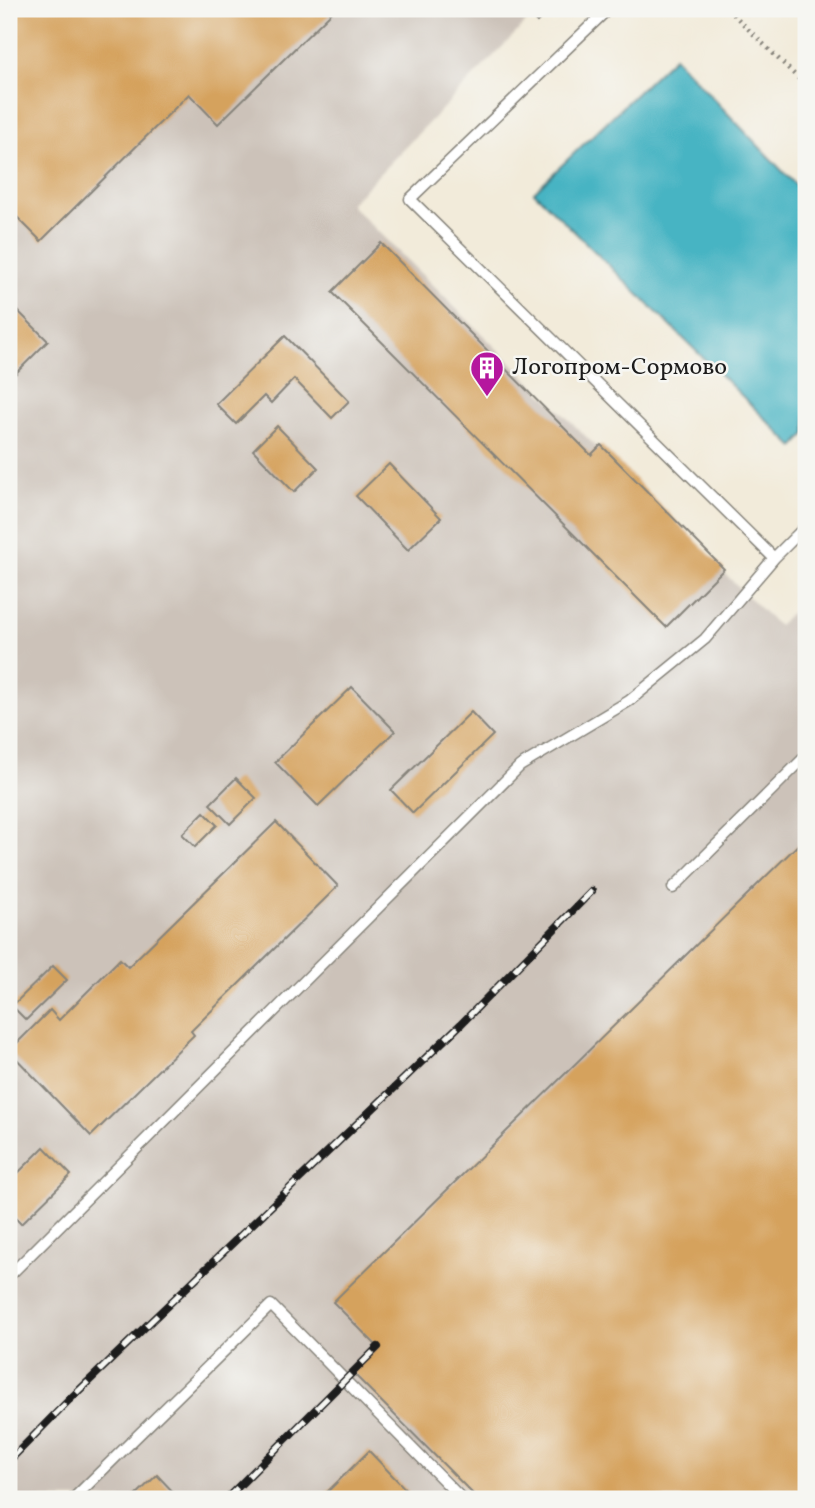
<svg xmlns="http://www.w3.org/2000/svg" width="815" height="1508" viewBox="0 0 815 1508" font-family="Vollkorn,serif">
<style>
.industrial{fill:#ccc2b9}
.water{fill:#47b4c3;stroke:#326870;stroke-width:2}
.building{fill:#d5a25d}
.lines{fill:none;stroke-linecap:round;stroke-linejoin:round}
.lane-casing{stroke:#87847b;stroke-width:13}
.path{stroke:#87847b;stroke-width:4.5;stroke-dasharray:2 5;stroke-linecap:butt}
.lane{stroke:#fff;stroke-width:10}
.rail-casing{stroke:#1c1c1c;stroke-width:8}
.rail{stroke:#f6f6f2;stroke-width:5;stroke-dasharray:16;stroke-linecap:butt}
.labels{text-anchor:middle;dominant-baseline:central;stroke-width:5;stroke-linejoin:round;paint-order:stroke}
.poi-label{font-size:24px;fill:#1c1c1c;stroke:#f6f6f2;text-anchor:start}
</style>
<rect width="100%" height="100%" fill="#f6f6f2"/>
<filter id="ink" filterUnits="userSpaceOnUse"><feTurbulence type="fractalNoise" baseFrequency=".0143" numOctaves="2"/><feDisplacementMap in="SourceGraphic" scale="14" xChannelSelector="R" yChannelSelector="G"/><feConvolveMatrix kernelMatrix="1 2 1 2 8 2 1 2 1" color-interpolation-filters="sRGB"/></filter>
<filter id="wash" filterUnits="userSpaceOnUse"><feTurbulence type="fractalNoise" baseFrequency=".00686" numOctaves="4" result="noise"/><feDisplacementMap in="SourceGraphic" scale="28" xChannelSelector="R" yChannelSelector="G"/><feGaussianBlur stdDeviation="1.57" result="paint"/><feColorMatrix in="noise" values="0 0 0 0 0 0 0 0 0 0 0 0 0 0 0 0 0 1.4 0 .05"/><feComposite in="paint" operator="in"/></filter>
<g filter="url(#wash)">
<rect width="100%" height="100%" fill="#f2ebda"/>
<!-- industrial -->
<path class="industrial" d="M9,9h530l-189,195 428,422 28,-28v901h-797z"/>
<!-- water -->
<path class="water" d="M674,57l132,139v238l-12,13 -260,-255z"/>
<g id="blocks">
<!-- building -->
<path class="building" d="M14,9h321l-117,115 -29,-30 -148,147 -32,-32v-195z
M524,9h26l-13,13z
M381,243l210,212 10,-10 123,124 -58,58 -334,-335z
M9,302l39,39 -39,39z
M285,336l64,65 -17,17 -38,-39 -23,24 -7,-7 -28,28 -20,-20z
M277,426l41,42 -24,24 -41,-42z
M389,464l52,54 -33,32 -52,-54z
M352,687l43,44 -77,75 -43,-44z
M471,712l22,23 -80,78 -22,-23z
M236,778l20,20 -26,26 -20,-20z
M204,812l13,13 -22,22 -13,-13z
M276,822l62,64 -147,145 3,4 -103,101 -82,-85 41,-41 9,10 61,-61 8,8z
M806,837v653l-9,9h-319l-126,-127 26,-25 -45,-45z
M53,966l14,14 -41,40 -14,-14z
M44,1147l27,28 -50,49 -12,-13v-29z
M369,1451l46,48h-95z
M157,1475l20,21 -3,3h-42z"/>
</g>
</g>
<g filter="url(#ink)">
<use href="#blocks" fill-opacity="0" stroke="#87847b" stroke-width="2"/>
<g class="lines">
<!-- lane casing -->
<g class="lane-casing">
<path id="lane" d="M608,9l-198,190 364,359 32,-32
M673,888l133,-132
M9,1276l511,-510 109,-65 76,-62 69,-81
M73,1499l198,-194 191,194"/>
</g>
<!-- path -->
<path class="path" d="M728,9l78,77"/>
<!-- lane -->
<use href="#lane" class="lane"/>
<!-- rail casing -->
<g class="rail-casing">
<path id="rail" d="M9,1461l60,-61 392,-376 131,-133
M226,1499l152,-152"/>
</g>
<!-- rail -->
<use href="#rail" class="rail"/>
</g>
</g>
<!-- icons -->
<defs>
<g id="building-pin" transform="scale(1.75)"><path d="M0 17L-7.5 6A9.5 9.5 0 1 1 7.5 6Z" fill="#b5179e" stroke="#f6f6f2"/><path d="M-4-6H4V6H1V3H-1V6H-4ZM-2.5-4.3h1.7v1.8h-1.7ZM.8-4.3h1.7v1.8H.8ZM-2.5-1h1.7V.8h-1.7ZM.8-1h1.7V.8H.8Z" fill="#fff"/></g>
</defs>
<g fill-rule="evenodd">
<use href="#building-pin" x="487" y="368"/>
</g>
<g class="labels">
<!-- poi labels -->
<g class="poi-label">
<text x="512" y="368">Логопром-Сормово</text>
</g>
</g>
<!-- margin -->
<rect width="815" height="1508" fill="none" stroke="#f6f6f2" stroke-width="35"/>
</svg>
